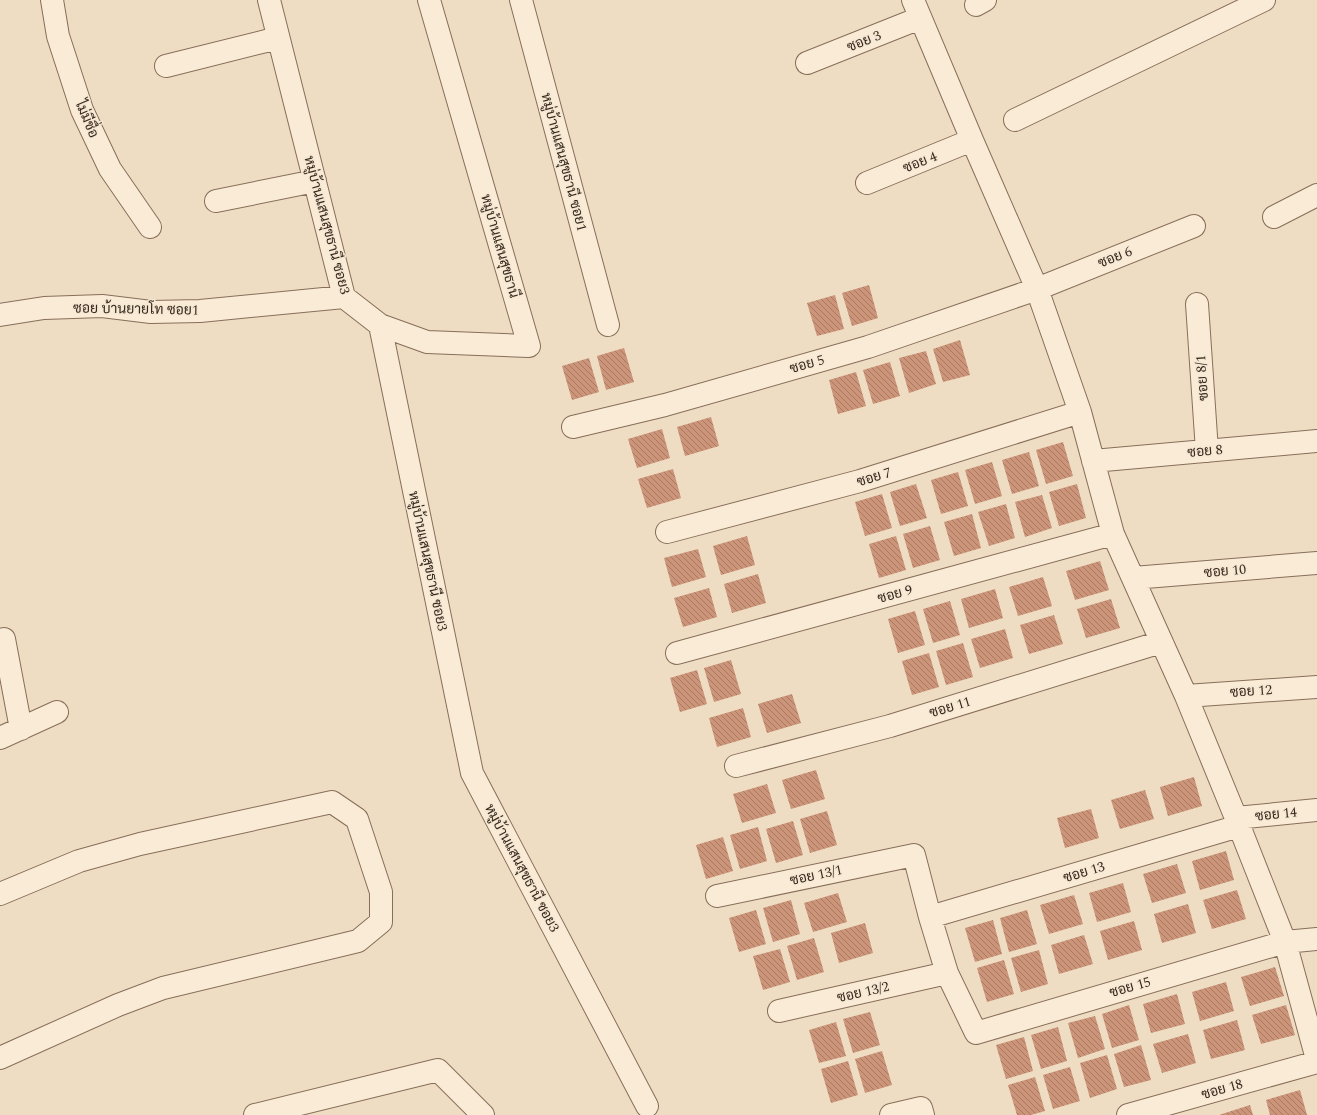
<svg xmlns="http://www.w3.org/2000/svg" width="1317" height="1115" viewBox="0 0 1317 1115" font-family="Spectral,Sarabun,serif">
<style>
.building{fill:url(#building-back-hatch)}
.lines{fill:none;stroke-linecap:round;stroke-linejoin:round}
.minor-casing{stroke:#886e5a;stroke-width:24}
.minor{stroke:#f9ebd6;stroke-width:22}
.labels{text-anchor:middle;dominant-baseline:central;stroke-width:3;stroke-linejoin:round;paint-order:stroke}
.street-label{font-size:14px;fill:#38281e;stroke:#f5e8d2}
</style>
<defs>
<pattern id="building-back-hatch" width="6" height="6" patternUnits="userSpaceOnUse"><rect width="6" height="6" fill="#cc9478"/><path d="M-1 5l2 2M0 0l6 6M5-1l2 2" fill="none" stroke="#a77962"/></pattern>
</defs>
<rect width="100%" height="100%" fill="#eeddc3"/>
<!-- building -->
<path class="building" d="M869,285l9,33 -26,8 -10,-33z
M835,295l9,34 -27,7 -10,-33z
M960,340l10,35 -27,7 -10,-33z
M624,348l10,34 -28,8 -9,-34z
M926,351l10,33 -27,9 -10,-35z
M589,358l10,34 -27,8 -10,-34z
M890,362l10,34 -27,8 -10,-34z
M856,372l10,34 -28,8 -9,-34z
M711,417l8,29 -34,10 -8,-29z
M662,429l8,29 -33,10 -9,-29z
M1063,442l10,34 -27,8 -10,-34z
M1029,452l10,34 -27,8 -10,-34z
M992,462l10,34 -27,8 -10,-34z
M673,469l8,29 -34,10 -9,-29z
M958,472l10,34 -27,8 -10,-34z
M916,484l11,34 -27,8 -10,-34z
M1077,484l9,34 -27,8 -10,-34z
M882,494l10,34 -27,8 -10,-34z
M1042,495l10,33 -27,9 -10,-35z
M1006,504l9,34 -26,8 -11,-34z
M972,514l9,34 -27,8 -10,-34z
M930,526l10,34 -27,8 -10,-34z
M747,536l8,29 -34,10 -8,-29z
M896,536l10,34 -27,8 -10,-34z
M698,549l8,28 -34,10 -8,-29z
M1100,561l9,29 -34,10 -9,-29z
M758,574l8,29 -34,10 -8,-29z
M1043,577l9,29 -34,10 -9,-29z
M709,588l8,29 -34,10 -9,-29z
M995,589l8,29 -34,10 -8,-29z
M1111,599l9,29 -34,10 -9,-29z
M950,601l10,34 -27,8 -10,-34z
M915,611l10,34 -27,8 -10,-34z
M1054,615l9,29 -34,10 -9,-29z
M1005,629l8,29 -33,10 -9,-29z
M963,643l10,34 -27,8 -10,-34z
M929,653l10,34 -27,8 -10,-34z
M731,660l10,34 -27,8 -10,-34z
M697,670l10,34 -27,8 -10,-34z
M792,694l9,29 -34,10 -9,-29z
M743,708l8,29 -34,10 -8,-29z
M816,770l9,29 -34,10 -9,-29z
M1194,777l8,29 -34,10 -8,-29z
M767,784l9,29 -34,10 -9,-29z
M1145,790l9,29 -34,10 -9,-29z
M1091,809l8,29 -34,10 -8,-30z
M827,811l10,34 -27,8 -10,-34z
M793,821l10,34 -27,8 -10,-34z
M758,827l9,34 -27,8 -10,-34z
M723,837l10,34 -27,8 -10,-34z
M1226,851l8,29 -34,10 -8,-29z
M1177,864l9,29 -34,10 -9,-29z
M1123,883l8,29 -34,10 -8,-29z
M1237,890l9,29 -34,10 -9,-29z
M838,893l9,29 -34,10 -9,-29z
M1074,895l9,29 -34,10 -9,-29z
M791,900l9,34 -27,8 -10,-34z
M1188,904l8,29 -34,10 -8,-29z
M756,910l10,34 -27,8 -10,-34z
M1027,910l10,34 -28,8 -9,-34z
M993,920l9,34 -27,8 -10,-34z
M1134,921l8,29 -34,10 -8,-29z
M865,923l8,30 -34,10 -8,-30z
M1084,935l9,29 -34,10 -8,-29z
M814,938l10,34 -27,8 -10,-34z
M780,949l10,33 -27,8 -10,-34z
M1039,950l9,34 -27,8 -10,-34z
M1004,960l10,34 -27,8 -10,-34z
M1275,967l9,29 -34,10 -9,-29z
M1226,982l8,29 -34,10 -8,-29z
M1177,994l8,30 -34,9 -8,-29z
M1129,1005l10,35 -27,8 -10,-34z
M1286,1005l9,30 -34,9 -9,-29z
M870,1012l10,33 -27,8 -10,-34z
M1095,1016l10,33 -27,9 -10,-35z
M1237,1020l8,30 -34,9 -8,-29z
M836,1022l10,34 -27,7 -10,-33z
M1058,1027l9,34 -26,8 -10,-34z
M1188,1034l8,29 -34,10 -9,-29z
M1024,1037l9,34 -27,8 -10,-34z
M1141,1045l10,35 -27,7 -10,-33z
M882,1051l10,34 -27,8 -10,-34z
M1107,1055l10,34 -27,9 -10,-35z
M848,1061l10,34 -27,8 -10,-34z
M1070,1067l10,34 -27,8 -10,-34z
M1035,1077l10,34 -14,4h-14l-9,-30z
M1300,1090l7,25h-37l-4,-15z
M1250,1105l3,10h-34z"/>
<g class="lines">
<!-- minor casing -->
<g class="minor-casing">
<path id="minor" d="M52,0l6,36 24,74 28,59 40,58
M269,0l75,297 36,28 92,448 175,333
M521,0l87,325
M913,0l59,140 65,149 43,123 33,122 73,162 50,122 49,124 32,117
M976,5l9,-5
M807,63l113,-45
M166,66l112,-28
M1015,120l249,-120
M867,183l105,-43
M216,201l99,-20
M1274,217l43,-22
M1197,304l10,147
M0,315l44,-7 58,-2 49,6 49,-1 144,-14
M380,325l47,17 102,4 -100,-346
M573,427l92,-22 203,-58 169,-58 157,-63
M1093,461l224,-20
M667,532l193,-51 220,-69
M1133,578l184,-15
M4,639l17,90
M677,653l436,-119
M1186,696l131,-9
M0,738l57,-26
M736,766l154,-40 271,-84
M1236,818l81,-8
M0,894l79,-33 61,-17 192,-42 25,17 24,73v30l-23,19 -195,47 -45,17 -118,53
M717,896l197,-41 16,62 17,56 29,60 309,-91 32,-3
M930,917l309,-91
M779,1011l168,-38
M255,1115l183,-45 45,45
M891,1115l30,-7 2,7
M1128,1115l189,-53"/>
</g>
<!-- minor -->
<use href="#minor" class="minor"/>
</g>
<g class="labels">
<!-- street labels -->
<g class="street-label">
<text transform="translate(864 41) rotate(-22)">ซอย 3</text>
<text transform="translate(87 119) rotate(67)">ไม่มีชื่อ</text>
<text transform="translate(564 162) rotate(75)">หมู่บ้านแสนสุขธานี ซอย1</text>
<text transform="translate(920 162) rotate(-22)">ซอย 4</text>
<text transform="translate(327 225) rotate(75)">หมู่บ้านแสนสุขธานี ซอย3</text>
<text transform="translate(500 246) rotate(74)">หมู่บ้านแสนสุขธานี</text>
<text transform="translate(1115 257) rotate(-22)">ซอย 6</text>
<text transform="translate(136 309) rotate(1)">ซอย บ้านยายโท ซอย1</text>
<text transform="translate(807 364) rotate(-16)">ซอย 5</text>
<text transform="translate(1202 378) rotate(-94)">ซอย 8/1</text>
<text transform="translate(1205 451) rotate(-5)">ซอย 8</text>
<text transform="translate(874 477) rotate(-17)">ซอย 7</text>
<text transform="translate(428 561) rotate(78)">หมู่บ้านแสนสุขธานี ซอย3</text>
<text transform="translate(1225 571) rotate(-5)">ซอย 10</text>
<text transform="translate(895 594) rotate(-15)">ซอย 9</text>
<text transform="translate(1251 691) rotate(-4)">ซอย 12</text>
<text transform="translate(950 707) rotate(-17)">ซอย 11</text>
<text transform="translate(1276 814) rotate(-6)">ซอย 14</text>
<text transform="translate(522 868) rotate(62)">หมู่บ้านแสนสุขธานี ซอย3</text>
<text transform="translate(1084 872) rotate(-17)">ซอย 13</text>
<text transform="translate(816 875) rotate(-12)">ซอย 13/1</text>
<text transform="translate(1130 987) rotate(-16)">ซอย 15</text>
<text transform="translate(863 992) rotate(-13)">ซอย 13/2</text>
<text transform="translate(1222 1089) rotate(-16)">ซอย 18</text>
</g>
</g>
</svg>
